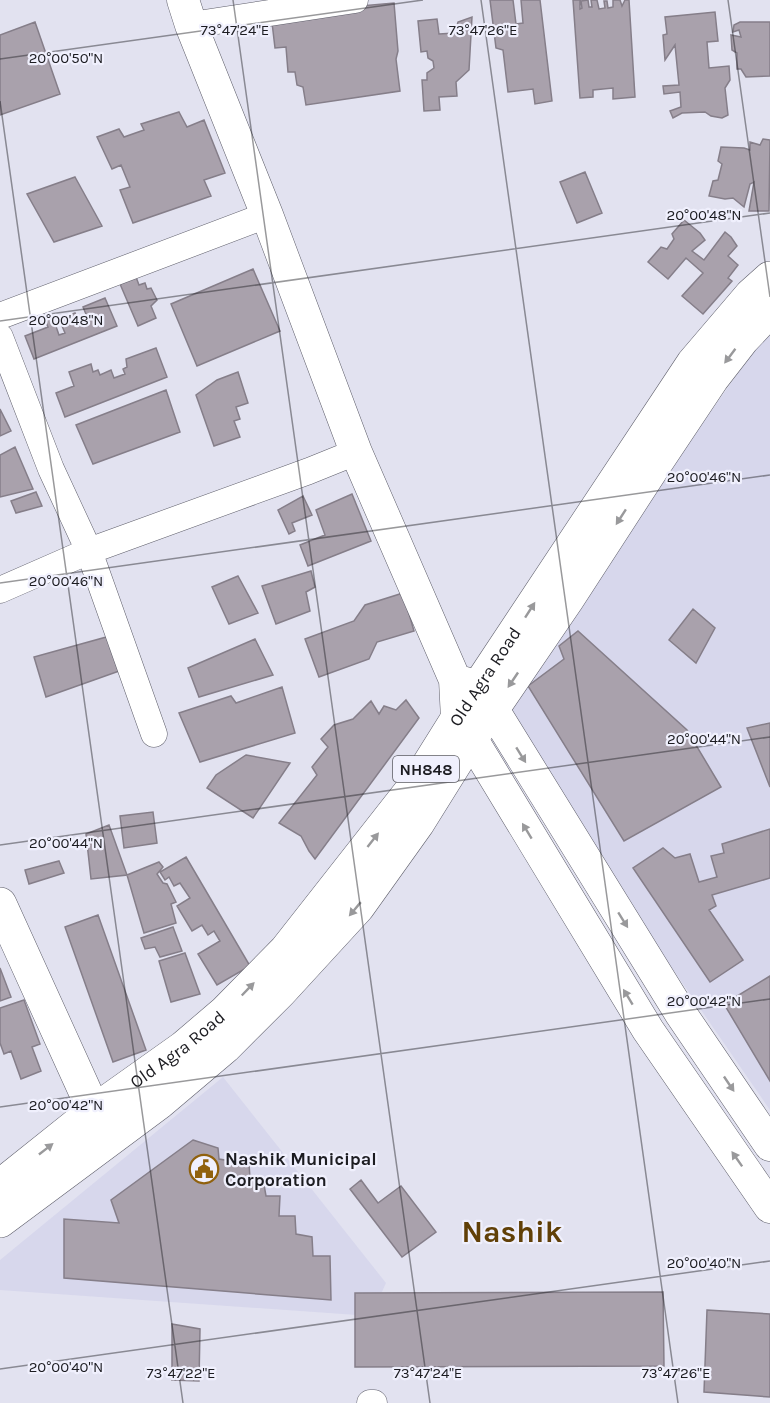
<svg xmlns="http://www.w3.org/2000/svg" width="770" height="1403" viewBox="0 0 770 1403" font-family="Karla,sans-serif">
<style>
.built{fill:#d7d7ec}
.building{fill:#a9a1ac;stroke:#857e89;stroke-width:1.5}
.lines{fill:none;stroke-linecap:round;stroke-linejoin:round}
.minor-casing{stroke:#5e5e6a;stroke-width:27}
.tertiary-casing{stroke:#5e5e6a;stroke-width:33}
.secondary-casing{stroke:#5e5e6a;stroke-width:34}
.trunk-casing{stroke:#5e5e6a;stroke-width:34}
.minor{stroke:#fff;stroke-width:26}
.tertiary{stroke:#fff;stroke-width:32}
.secondary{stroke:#fff;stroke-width:33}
.trunk{stroke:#fff;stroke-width:33}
.oneway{fill:#99999b}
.ticks{fill:none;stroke:#1c1c21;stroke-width:1.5;stroke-opacity:0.45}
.labels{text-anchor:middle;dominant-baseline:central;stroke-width:4.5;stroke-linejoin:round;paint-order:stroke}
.shield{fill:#f0f0fd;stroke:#5c5c63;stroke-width:1.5}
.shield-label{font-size:16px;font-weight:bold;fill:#1c1c21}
.street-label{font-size:18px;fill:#1c1c21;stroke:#f0f0fd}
.poi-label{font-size:18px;font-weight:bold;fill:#1c1c21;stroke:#f0f0fd;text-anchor:start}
.town-label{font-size:30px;font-weight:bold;fill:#614008;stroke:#f0f0fd}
.ticks-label{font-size:15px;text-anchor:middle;fill:#1c1c21;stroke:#f0f0fd;stroke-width:4.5;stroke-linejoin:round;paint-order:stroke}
</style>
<rect width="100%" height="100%" fill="#e2e2f0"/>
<!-- built -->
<path class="built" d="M770,333v777l-100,-145 -168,-261 262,-367z
M223,1077l163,206 -15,33 -371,-26v-30z"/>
<!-- building -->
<path class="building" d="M490,0h23l3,24 7,-1 -2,-23h19l12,101 -17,3 -2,-15 -25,3 -5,-42 -7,-2z
M573,0h7v9l2,-1 -1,-7 7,-1 1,7h3l-1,-7h6l2,9 6,-1 -1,-7h3l1,7 5,-1v-7h7l2,6 3,-6h4l6,97 -22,2v-11l-20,2v7l-13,1z
M394,3l4,48 -2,8 4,32 -94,14 -3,-18 -6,-2 -2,-13h-7l-2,-25 -11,1 -4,-34z
M715,12l3,29 -11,1 2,26 20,-2 1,14 -5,8 3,27 -6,3 -11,-2 -6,-4 -23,1 -9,5 -3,-7 11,-4 -1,-15 -16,2 -1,-8 16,-1 -4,-40 -10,15 -2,-25 4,-1 -2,-17z
M472,17l-3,53 -13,12 1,14 -18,1 1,13 -16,1 -2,-31h5v-7l7,-5 -1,-7 -5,-3 -1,-7 -6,1 -3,-31 19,-2 2,15 16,-1 3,-11z
M35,22l25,72 -60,21v-80z
M740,22h30v54l-24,1 -5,-8h-4v-16l-5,-3 -1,-15 10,2 -2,-7 -6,2 1,-7z
M179,112l8,15 17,-7 21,53 -21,7 7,16 -78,27 -13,-33 10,-3 -9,-22 -9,4 -15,-32 22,-8 5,8 20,-7 -3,-6z
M763,139l7,1 -1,71h-20l5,-29 -4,2 -6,23 -11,-9 -8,1 -16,-3 4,-15 5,-1 4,-16 -4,-3 3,-14 23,1 6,2v-8l10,3z
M585,172l17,41 -25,10 -17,-41z
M75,177l27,49 -48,16 -27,-48z
M684,220l16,13 5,7 -13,11 12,9 21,-28 6,5 6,9 -9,10 10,9 -10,13 4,3 -29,33 -21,-18 21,-23 -17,-15 -18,21 -20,-17 13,-15 6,2 7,-10 -2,-5z
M253,269l27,62 -83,35 -26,-62z
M136,277l3,8 6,-2 2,6 4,-1 6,12 -6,6 5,12 -18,8 -18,-42z
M105,298l12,28 -83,33 -9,-23 23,-9 -4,-9 8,-3 7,20 6,-2 -6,-14 16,-6 4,9 9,-3 -5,-12z
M156,348l11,29 -102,40 -9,-24 18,-7 -5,-14 22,-8 2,8 5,-2 2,5 11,-5 3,8 11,-4 -2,-5 4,-2 -1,-8z
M238,372l10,31 -12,4 4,12 -6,2 6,16 -26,9 -18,-51 21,-15z
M166,390l14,42 -87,32 -17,-39z
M0,409l11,22 -11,5z
M15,447l18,42 -33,8v-42z
M36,492l6,14 -26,7 -5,-12z
M352,494l19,47 -63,25 -8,-21 25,-10 -9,-25z
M303,496l9,19 -20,8 3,8 -6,3 -11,-24z
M311,571l4,16 -9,5 4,19 -34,13 -14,-38z
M238,576l20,37 -29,11 -17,-37z
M403,593l11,38 -37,11 -8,17 -50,18 -14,-38 49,-18 11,-16z
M693,609l22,19 -19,35 -27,-23z
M578,631l109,99 34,57 -97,54 -96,-155 36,-27 -5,-13z
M110,636l12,34 -76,27 -12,-40z
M255,639l18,36 -74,22 -11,-29z
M282,687l13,46 -95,29 -21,-49 52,-17 5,7z
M406,700l13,18 -104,141 -6,-8 -8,-15 -22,-13 38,-48 -5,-8 16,-20 -7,-8 13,-14 19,-6 18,-18 8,13 5,-8 12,4z
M770,723v64l-23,-59z
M246,755l44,8 -37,55 -46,-30 9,-13z
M153,812l4,31 -33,5 -4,-32z
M109,825l18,50 -36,4 -5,-45z
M770,829v49l-58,17 4,11 -7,4 34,50 -33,22 -77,-114 30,-20 12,10 15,-4 9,28 18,-5 -6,-21 13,-3 -2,-9z
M186,857l64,109 -33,19 -19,-31 22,-13 -6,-10 -6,4 -6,-10 -10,6 -15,-25 13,-8 -10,-15 -6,3 -5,-9 -4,3 -5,-8z
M59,861l5,12 -35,11 -4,-14z
M159,862l4,5 -6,7 6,9 4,1 9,18 -5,2 5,19 -32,10 -17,-58z
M98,915l48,135 -33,12 -48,-135z
M173,927l9,24 -22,6 -5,-10 -10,2 -4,-11z
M185,953l15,41 -29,8 -12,-41z
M0,968l11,29 -11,4z
M770,976v105l-46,-77z
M24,1000l16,44 -8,3 9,24 -20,8 -10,-28 -7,3 -4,-11v-35z
M193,1140l25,8 1,11 30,5 1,14 13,1 3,17h14l-1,20h16l1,18 16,3 1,19h17l1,44 -267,-22v-59l55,4 -8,-23z
M361,1180l17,23 23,-17 35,46 -34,25 -52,-68z
M663,1292l1,74 -309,1v-74z
M707,1310l63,4v83l-66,-5z
M172,1324l28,5 -1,52 -27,-1z"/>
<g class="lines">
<!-- minor casing -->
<g class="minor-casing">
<path id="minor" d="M191,25l164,-25
M0,316l267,-101
M0,337l51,132 38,82 65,183
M0,590l89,-39 220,-80 47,-19
M370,1403h4"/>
</g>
<!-- tertiary casing -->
<g class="tertiary-casing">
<path id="tertiary" d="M183,0l8,25 76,190 89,237 99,228
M770,1145l-89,-131 -202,-327 -24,-7 2,39 14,19 177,292 122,177"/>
</g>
<!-- secondary casing -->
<g class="secondary-casing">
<path id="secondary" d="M0,904l94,207 13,24"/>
</g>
<!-- trunk casing -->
<g class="trunk-casing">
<g id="trunk">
<path id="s1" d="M0,1186l94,-75 90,-64 41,-35 61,-62 131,-167 40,-64 236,-356 58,-68 19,-17"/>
<path d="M0,1221l160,-119 65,-55 55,-55 78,-85 60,-84 53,-85 21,-28 75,-110 85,-131 60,-90 31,-40 21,-22 6,-3"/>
</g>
</g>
<!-- minor -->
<use href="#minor" class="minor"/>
<!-- tertiary -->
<use href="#tertiary" class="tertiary"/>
<!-- secondary -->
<use href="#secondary" class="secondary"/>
<!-- trunk -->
<use href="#trunk" class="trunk"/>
</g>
<!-- one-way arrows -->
<defs><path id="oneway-solid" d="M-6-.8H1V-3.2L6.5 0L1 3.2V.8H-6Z" transform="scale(1.5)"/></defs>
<g class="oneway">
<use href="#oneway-solid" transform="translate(730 356) rotate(127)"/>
<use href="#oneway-solid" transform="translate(621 517) rotate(123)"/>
<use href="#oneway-solid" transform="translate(530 610) rotate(-57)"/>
<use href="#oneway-solid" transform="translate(513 680) rotate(124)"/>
<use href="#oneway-solid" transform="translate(521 755) rotate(58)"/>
<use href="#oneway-solid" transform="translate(527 831) rotate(-121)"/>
<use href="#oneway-solid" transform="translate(373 840) rotate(-52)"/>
<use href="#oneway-solid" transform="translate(355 909) rotate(130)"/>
<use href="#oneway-solid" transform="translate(623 920) rotate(58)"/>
<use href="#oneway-solid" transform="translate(248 989) rotate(-46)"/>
<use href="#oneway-solid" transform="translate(628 997) rotate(-121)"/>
<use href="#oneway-solid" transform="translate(729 1084) rotate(56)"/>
<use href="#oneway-solid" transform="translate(46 1149) rotate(-38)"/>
<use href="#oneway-solid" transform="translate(737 1159) rotate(-125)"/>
</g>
<!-- ticks -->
<path class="ticks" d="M233,0l197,1403M481,0l197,1403M728,0l42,297M0,59l423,-59M0,101l183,1302M0,321l770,-108M0,583l770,-108M0,845l770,-108M0,1107l770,-108M0,1369l770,-108"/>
<!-- icons -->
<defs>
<g id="civic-ring" transform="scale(1.5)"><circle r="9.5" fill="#f0f0fd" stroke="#90610d" stroke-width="1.5"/><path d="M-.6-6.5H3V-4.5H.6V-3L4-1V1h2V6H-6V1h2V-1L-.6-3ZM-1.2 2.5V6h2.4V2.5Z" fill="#90610d"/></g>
</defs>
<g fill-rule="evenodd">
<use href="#civic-ring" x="204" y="1169"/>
</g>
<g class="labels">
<!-- shield labels -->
<rect class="shield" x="393" y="756" width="66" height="26" rx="4.5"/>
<g class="shield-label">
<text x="426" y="769">NH848</text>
</g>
<!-- street labels -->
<g class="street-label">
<text stroke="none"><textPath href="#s1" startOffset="710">Old Agra Road</textPath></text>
<text stroke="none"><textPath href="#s1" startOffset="224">Old Agra Road</textPath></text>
</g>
<!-- poi labels -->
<g class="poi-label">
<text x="225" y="1159">Nashik Municipal<tspan x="225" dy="21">Corporation</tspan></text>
</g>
<!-- town labels -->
<g class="town-label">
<text x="512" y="1232">Nashik</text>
</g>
</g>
<g class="ticks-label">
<text x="235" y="35">73°47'24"E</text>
<text x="483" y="35">73°47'26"E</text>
<text x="66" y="63">20°00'50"N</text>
<text x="704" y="220">20°00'48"N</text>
<text x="66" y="325">20°00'48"N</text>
<text x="704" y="482">20°00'46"N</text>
<text x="66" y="586">20°00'46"N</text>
<text x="704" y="744">20°00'44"N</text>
<text x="66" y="848">20°00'44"N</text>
<text x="704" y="1006">20°00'42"N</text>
<text x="66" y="1110">20°00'42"N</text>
<text x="704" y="1268">20°00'40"N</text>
<text x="66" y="1372">20°00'40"N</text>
<text x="181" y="1378">73°47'22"E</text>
<text x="428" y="1378">73°47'24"E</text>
<text x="676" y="1378">73°47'26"E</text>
</g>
</svg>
